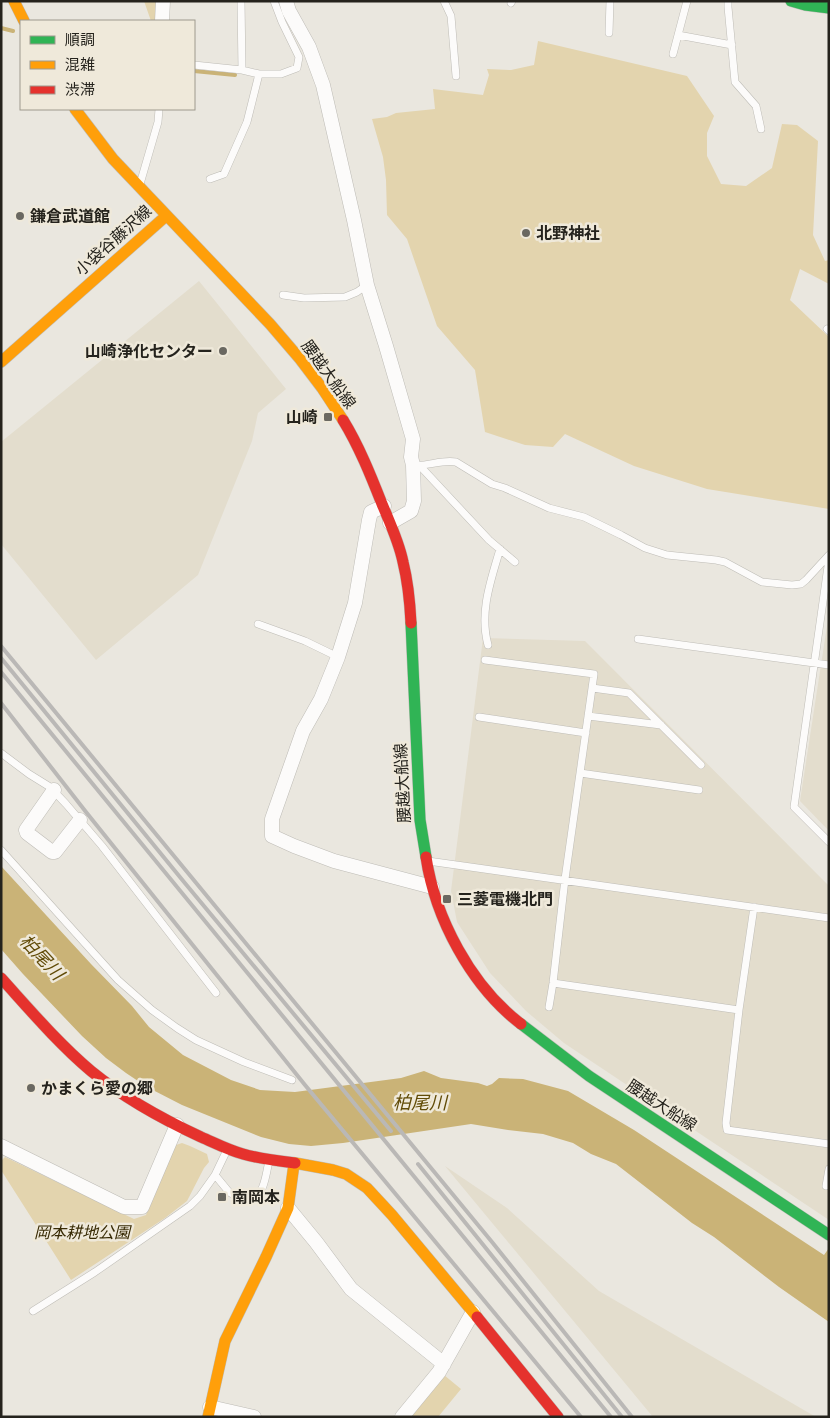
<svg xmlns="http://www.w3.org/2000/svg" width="830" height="1418" viewBox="0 0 830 1418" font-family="Lora,'Noto Sans JP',serif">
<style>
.built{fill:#e3ddcd}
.green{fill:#e3d4ae}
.water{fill:#cab377}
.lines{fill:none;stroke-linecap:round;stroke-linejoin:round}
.stream{stroke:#cab377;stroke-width:4}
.lane-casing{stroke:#bebcb6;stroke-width:8}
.street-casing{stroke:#bebcb6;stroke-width:15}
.fast-casing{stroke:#bebcb6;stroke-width:12}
.slow-casing{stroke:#bebcb6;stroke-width:12}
.jam-casing{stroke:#bebcb6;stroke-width:12}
.lane{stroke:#fcfbfa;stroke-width:7}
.street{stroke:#fcfbfa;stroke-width:14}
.fast{stroke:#30b455;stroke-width:11}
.slow{stroke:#ff9f0a;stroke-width:11}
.jam{stroke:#e5322d;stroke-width:11}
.rail{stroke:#bab8b6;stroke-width:4}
.poi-dot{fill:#6a6861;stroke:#efe9da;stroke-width:2}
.labels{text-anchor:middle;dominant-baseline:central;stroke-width:5;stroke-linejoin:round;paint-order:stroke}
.poi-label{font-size:16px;font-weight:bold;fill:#25231d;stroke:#efe9da;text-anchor:start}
.street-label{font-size:16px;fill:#25231d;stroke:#efe9da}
.park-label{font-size:16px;font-style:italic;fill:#382b05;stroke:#efe9da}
.water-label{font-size:18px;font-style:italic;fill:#614b07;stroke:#efe9da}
</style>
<rect width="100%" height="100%" fill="#eae7df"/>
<!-- built -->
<path class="built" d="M199,281l87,108 -28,24 -6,28 -54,134 -102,85 -95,-116v-102z
M829,613v218l-29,-30z
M483,638l102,3 244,245v334l-265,-177 -38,-32 -36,-38 -33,-51 -6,-31z
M445,1166l62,42 92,83 217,126h-163z"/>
<!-- green -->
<path class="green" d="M144,1h16l-1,20h-8z
M538,41l149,35 27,40 -7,17v23l14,28 25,2 26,-18 10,-44 15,1 21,16 -5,94 12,26 4,-1v24l-29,-15 -10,31 39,37v172l-122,-20 -73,-23 -69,-32 -12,13 -28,-2 -40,-13 -10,-62 -38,-44 -30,-87 -20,-24 -1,-35 -3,-23 -11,-38 15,-2 9,-4 39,-4 -2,-20 50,6 6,-20 -2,-6 24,1 23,-5z
M182,1143l8,3 17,8 2,8 -5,6 -17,33 -22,17 -94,62 -70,-110v-9l4,-4 129,62 12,-4 27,-69z
M444,1375l17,14 -23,28h-28z"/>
<!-- water -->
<path class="water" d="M1,866l90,98 41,42 17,21 34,28 48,25 29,10 35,2 106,-14 23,-7 17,7 37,5 9,3 5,-2 7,-6 24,1 45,12 66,39 190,125 5,-7 -1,9 1,1v64l-50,-35 -65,-50 -22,-14 -76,-59 -25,-10 -18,-11 -30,-9 -35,-4 -37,-6 -128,19 -32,3 -22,-2 -28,-7 -79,-32 -35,-18 -21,-14 -20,-15 -24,-22 -59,-62 -22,-25z"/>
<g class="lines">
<!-- stream -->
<path class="stream" d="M1,28l12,3
M194,71l41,4"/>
<!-- lane casing -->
<g class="lane-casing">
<path id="lane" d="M241,1l1,69
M444,1l7,15 5,60
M728,1v6l7,75 21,24 5,23
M511,3l1,-2
M609,33l1,-32
M678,35l54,10
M673,54l14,-53
M194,65l48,5 17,4h22l16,-6 2,-11 -17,-35 -8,-21
M210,179l14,-5 23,-52 12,-48
M140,184l18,-62 1,-13
M283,295l21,3 41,-1 12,-5 10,-7
M827,329l2,2
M413,465c14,2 29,-6 43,-3l36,22 13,4 44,20 35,9 37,18 24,13 22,7 49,5 9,2 37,20 30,3 9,-1 5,-4 23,-25
M420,466l69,74 26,22
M829,559l-35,248 35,35
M258,624l47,17 33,16
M638,639l191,26
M488,645c-9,-33 3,-65 12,-96
M485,660l109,14 -29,205 -12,104 -4,24
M592,688l37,5 72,72
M588,716l73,9
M479,717l107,16
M1,753l28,21 21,13 16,17 36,42 114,147
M580,773l119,17
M1,850l117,130 34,30 25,18 19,12 48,22 48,18
M428,861l401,57
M754,907l-15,103 -13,113 1,7 102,14
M553,983l186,27
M215,1175l14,17 15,9c3,0 5,0 8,-1 13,-7 14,-27 17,-39
M826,1186l3,-17
M33,1311l62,-39 95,-66 10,-10 15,-21 12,-25"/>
</g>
<!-- street casing -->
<g class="street-casing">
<path id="street" d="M286,1l3,10 20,36 14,38 31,135 13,65 19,61 27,93 -2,18 2,8 1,36 -3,10 -21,12
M162,21l1,-20
M384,506l-13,6 -2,8 -14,83 -17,54 -17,42 -18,32 -12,34 -19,54v17l22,10 40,15 98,26
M54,790l-28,40 1,3 25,19h3l25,-32
M1,1146l123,61h18l35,-82
M288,1208l28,34 35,47 93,75
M210,1407l44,10
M402,1417l37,-45 34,-60"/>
</g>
<!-- fast casing -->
<g class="fast-casing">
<path id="fast" d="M791,1l14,4 24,3
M411,623l9,197 6,37
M521,1024l68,52 240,159"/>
</g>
<!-- slow casing -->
<g class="slow-casing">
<path id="slow" d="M14,1l10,20
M75,109l38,50 157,165 30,35 22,29 21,32
M1,362l165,-146
M295,1163l38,7 13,4 21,14 25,27 85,102
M208,1417l17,-76 41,-84 22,-49 6,-44"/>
</g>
<!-- jam casing -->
<g class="jam-casing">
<path id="jam" d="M343,420c16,26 28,56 39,84 8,19 17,38 21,58 5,20 7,41 8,61
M426,857c9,61 45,129 95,167
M1,978c29,32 57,65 90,93 33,27 71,48 110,66 14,6 27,13 42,17 17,5 35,7 52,9
M477,1317l81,100"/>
</g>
<!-- lane -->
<use href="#lane" class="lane"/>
<!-- street -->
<use href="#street" class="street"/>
<!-- fast -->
<use href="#fast" class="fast"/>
<!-- slow -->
<use href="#slow" class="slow"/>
<!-- jam -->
<use href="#jam" class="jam"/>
<!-- rail -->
<path class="rail" d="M1,646l491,596 140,175
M1,658l183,224 207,249
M1,672l610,745
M1,703l85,109 219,273 276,332
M418,1164l204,253"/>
</g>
<!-- markers -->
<g class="poi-dot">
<circle cx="20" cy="216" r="5"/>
<circle cx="526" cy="233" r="5"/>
<circle cx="223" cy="351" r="5"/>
<rect x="323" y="412" width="10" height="10" rx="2.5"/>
<rect x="442" y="894" width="10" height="10" rx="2.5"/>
<circle cx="31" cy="1088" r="5"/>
<rect x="217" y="1192" width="10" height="10" rx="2.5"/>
</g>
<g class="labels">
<!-- poi labels -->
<g class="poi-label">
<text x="30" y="216">鎌倉武道館</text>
<text x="536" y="233">北野神社</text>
<text x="213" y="351" text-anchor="end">山崎浄化センター</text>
<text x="318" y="417" text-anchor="end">山崎</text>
<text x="457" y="899">三菱電機北門</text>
<text x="41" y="1088">かまくら愛の郷</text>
<text x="232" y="1197">南岡本</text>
</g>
<!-- street labels -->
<g class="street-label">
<text transform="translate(113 240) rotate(-42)">小袋谷藤沢線</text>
<text transform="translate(329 374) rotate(54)">腰越大船線</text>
<text transform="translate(402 783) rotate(-93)">腰越大船線</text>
<text transform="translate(662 1105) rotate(33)">腰越大船線</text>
</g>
<!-- park labels -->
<g class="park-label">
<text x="82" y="1232">岡本耕地公園</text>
</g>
<!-- water labels -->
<g class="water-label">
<text transform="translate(42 957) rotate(47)">柏尾川</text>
<text x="420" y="1102">柏尾川</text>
</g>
</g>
<!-- border -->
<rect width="830" height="1418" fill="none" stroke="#25231d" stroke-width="5"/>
<!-- legend -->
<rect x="20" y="20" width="175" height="90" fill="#efe9da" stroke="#9e9a8e"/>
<rect x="30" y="36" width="25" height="8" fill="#30b455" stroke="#9e9a8e"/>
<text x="65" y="45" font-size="15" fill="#25231d">順調</text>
<rect x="30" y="61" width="25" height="8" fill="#ff9f0a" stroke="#9e9a8e"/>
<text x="65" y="70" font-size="15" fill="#25231d">混雑</text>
<rect x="30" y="86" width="25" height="8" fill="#e5322d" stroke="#9e9a8e"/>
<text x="65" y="95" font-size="15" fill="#25231d">渋滞</text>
</svg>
